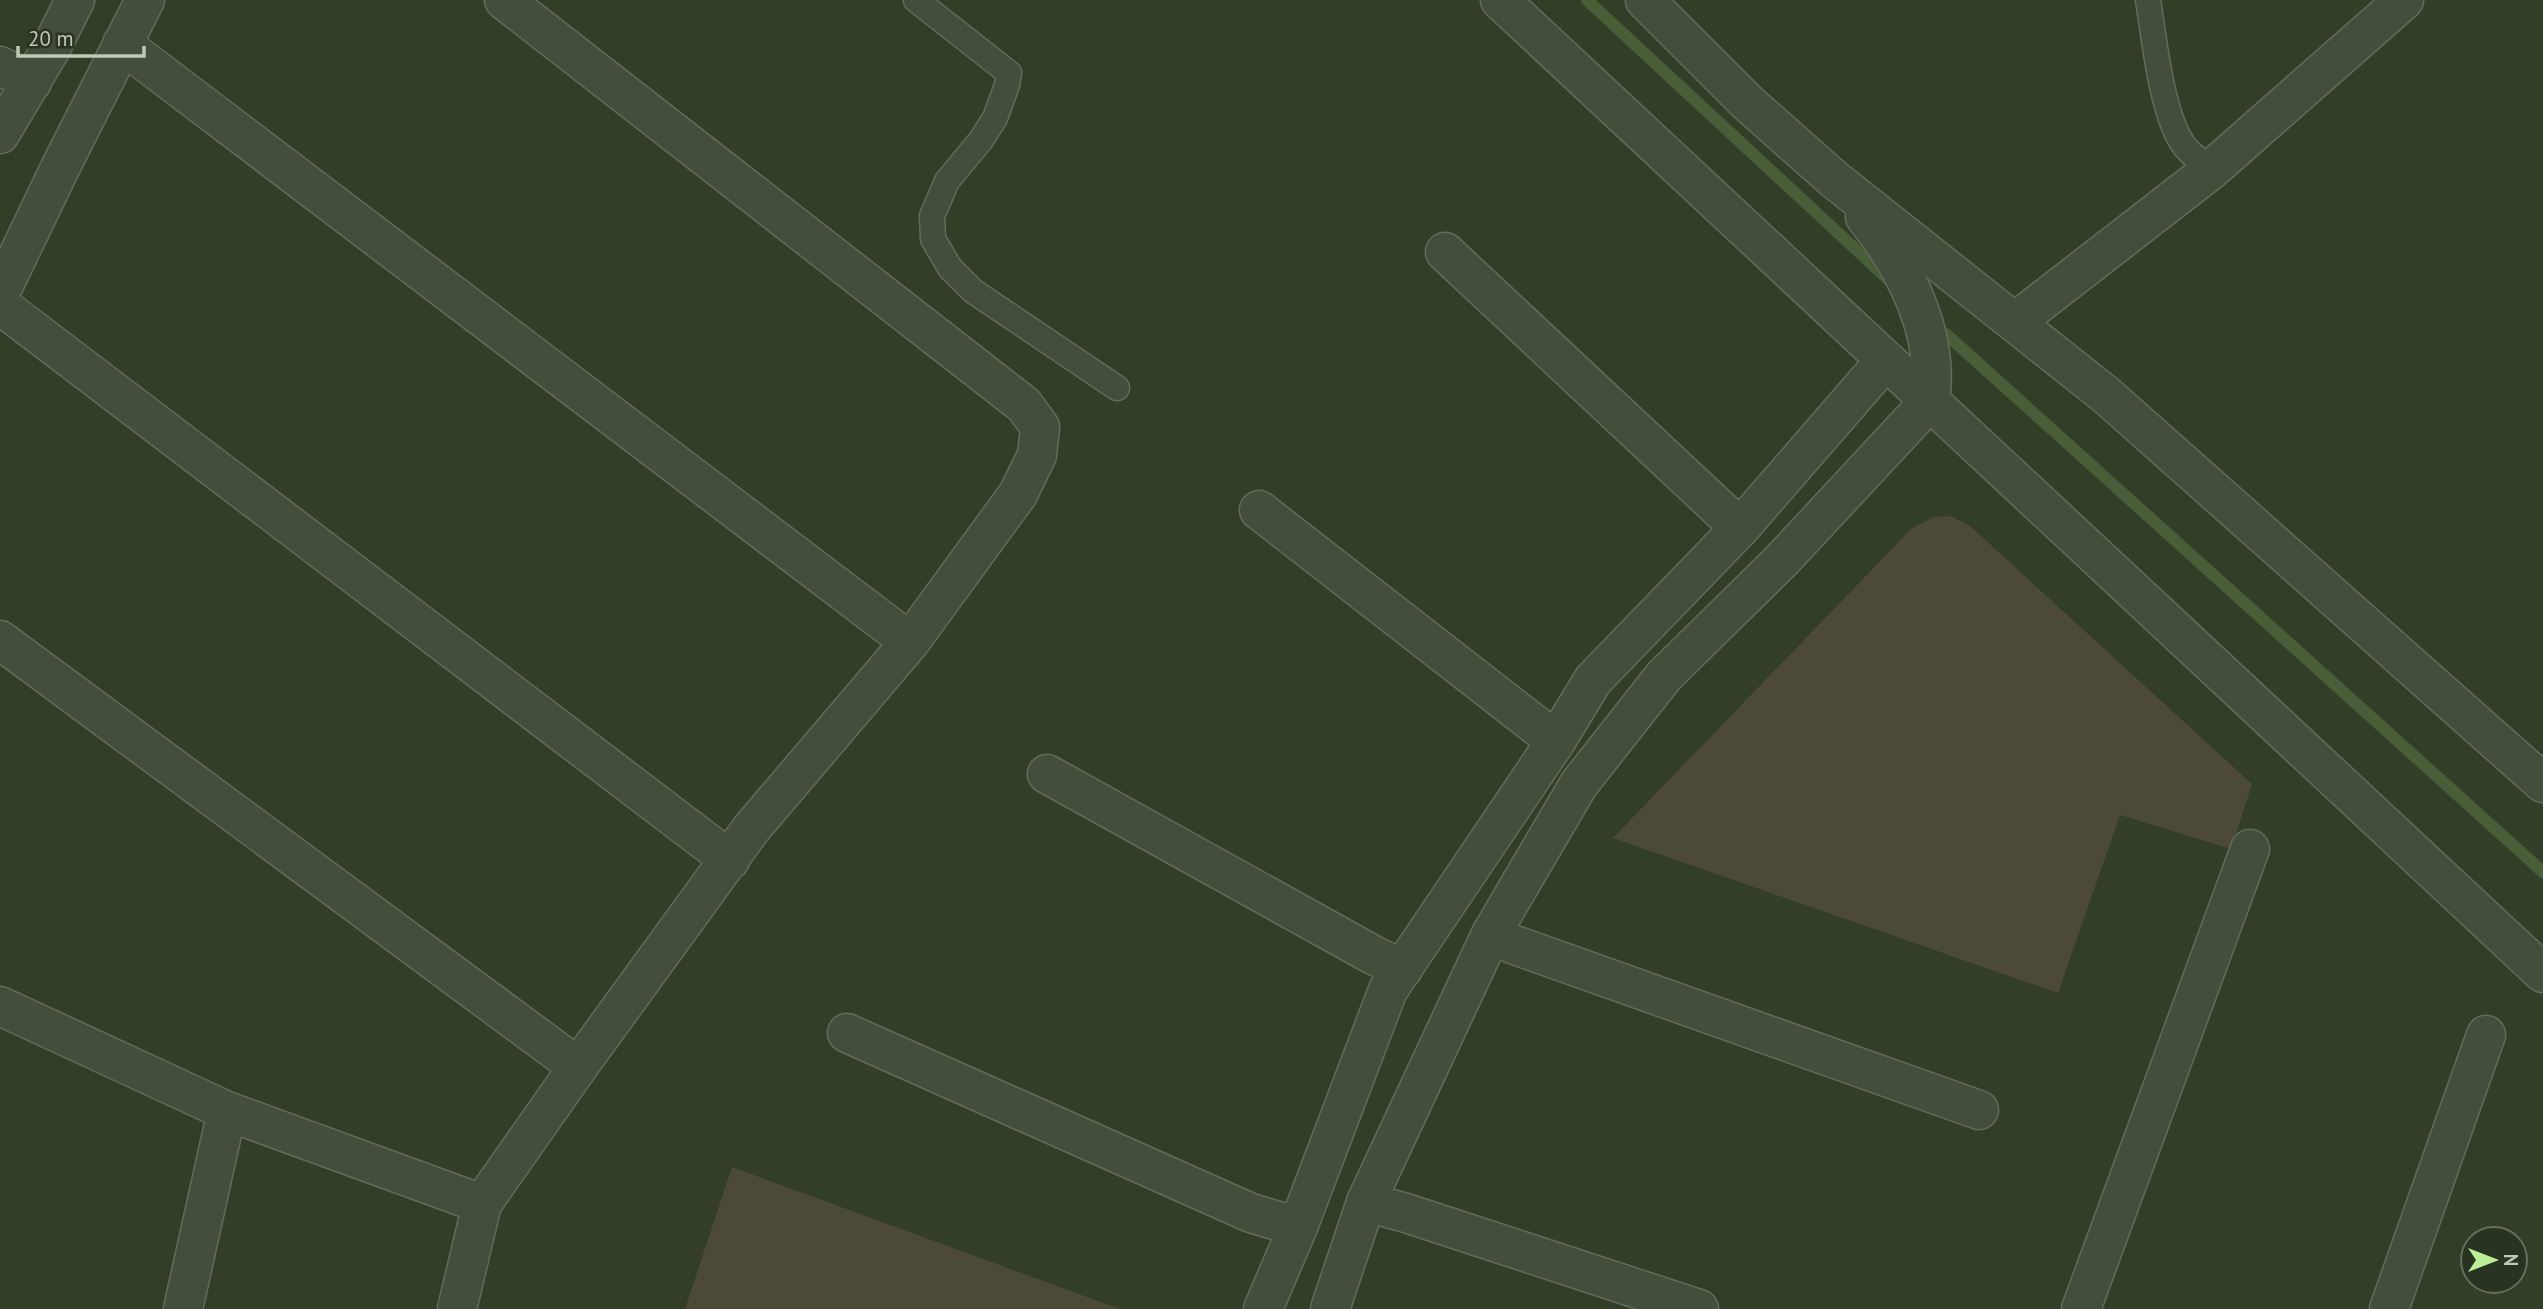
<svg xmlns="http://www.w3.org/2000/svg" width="2543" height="1309" viewBox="0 0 2543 1309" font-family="'PT Sans',sans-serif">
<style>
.green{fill:#4d4937}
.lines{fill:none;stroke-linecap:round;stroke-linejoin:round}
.stream{stroke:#485d38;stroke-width:12}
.service-casing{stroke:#626c5a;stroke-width:27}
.minor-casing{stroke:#626c5a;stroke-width:41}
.tertiary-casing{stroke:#626c5a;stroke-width:41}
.service{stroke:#444e3c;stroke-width:24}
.minor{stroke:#444e3c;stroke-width:38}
.tertiary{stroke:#444e3c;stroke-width:38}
</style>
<rect width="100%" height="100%" fill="#323e28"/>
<!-- green -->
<path class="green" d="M1951,516l19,10 282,258 -21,65 -111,-34 -62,178 -445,-155 299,-310 22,-11z
M732,1167l388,142h-435z"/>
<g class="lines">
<!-- stream -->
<path class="stream" d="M1587,0l303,281
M1946,334l597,538"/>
<!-- service casing -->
<g class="service-casing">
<path id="service" d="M916,0l93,73 -2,12 -12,33 -14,22 -34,41 -15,35 1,23 17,29 23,23 144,97
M2148,0c6,37 14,120 38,148 7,8 17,15 25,22"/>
</g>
<!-- minor casing -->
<g class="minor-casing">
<path id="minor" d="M122,44l788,598
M0,66l32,16
M0,134l50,-84 25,-50
M1445,252l295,276
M0,293l61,-127 84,-166
M0,305l730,555
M2015,322l196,-152 193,-170
M1259,510l297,231
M0,640l578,427
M1047,774l328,182 28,13
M1491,934l21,10 467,166
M0,1006l227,105 255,93
M847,1033l404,180 47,14
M1366,1202l40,11 293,96
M183,1309l44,-198
M457,1309l25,-105 96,-137 173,-238 159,-187 108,-148 19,-39 3,-28 -16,-22 -520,-405
M1263,1309l35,-82 90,-237 168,-249 37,-61 147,-152 145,-167
M1330,1309l36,-107 125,-268 88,-150 85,-108 118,-116 148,-159
M2081,1309l169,-460
M2389,1309l97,-274"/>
</g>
<!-- tertiary casing -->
<g class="tertiary-casing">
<path id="tertiary" d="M1500,0l1043,973
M1645,0l103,103 87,77 271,215 437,388
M1865,217c41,51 75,118 65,184"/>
</g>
<!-- service -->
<use href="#service" class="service"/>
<!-- minor -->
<use href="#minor" class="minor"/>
<!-- tertiary -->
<use href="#tertiary" class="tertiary"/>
</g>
<!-- north arrow -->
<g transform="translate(2494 1260) rotate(90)"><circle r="33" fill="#293321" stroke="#656f5d" stroke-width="2"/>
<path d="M0-5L12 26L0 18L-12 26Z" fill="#bcee98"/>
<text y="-10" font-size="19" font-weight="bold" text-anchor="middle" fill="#bfc9b8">N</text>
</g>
<!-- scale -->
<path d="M18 46v10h126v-10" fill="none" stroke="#bfc9b8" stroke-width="3.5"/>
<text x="28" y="46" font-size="21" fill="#bfc9b8" stroke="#293321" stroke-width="5" paint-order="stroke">20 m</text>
</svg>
